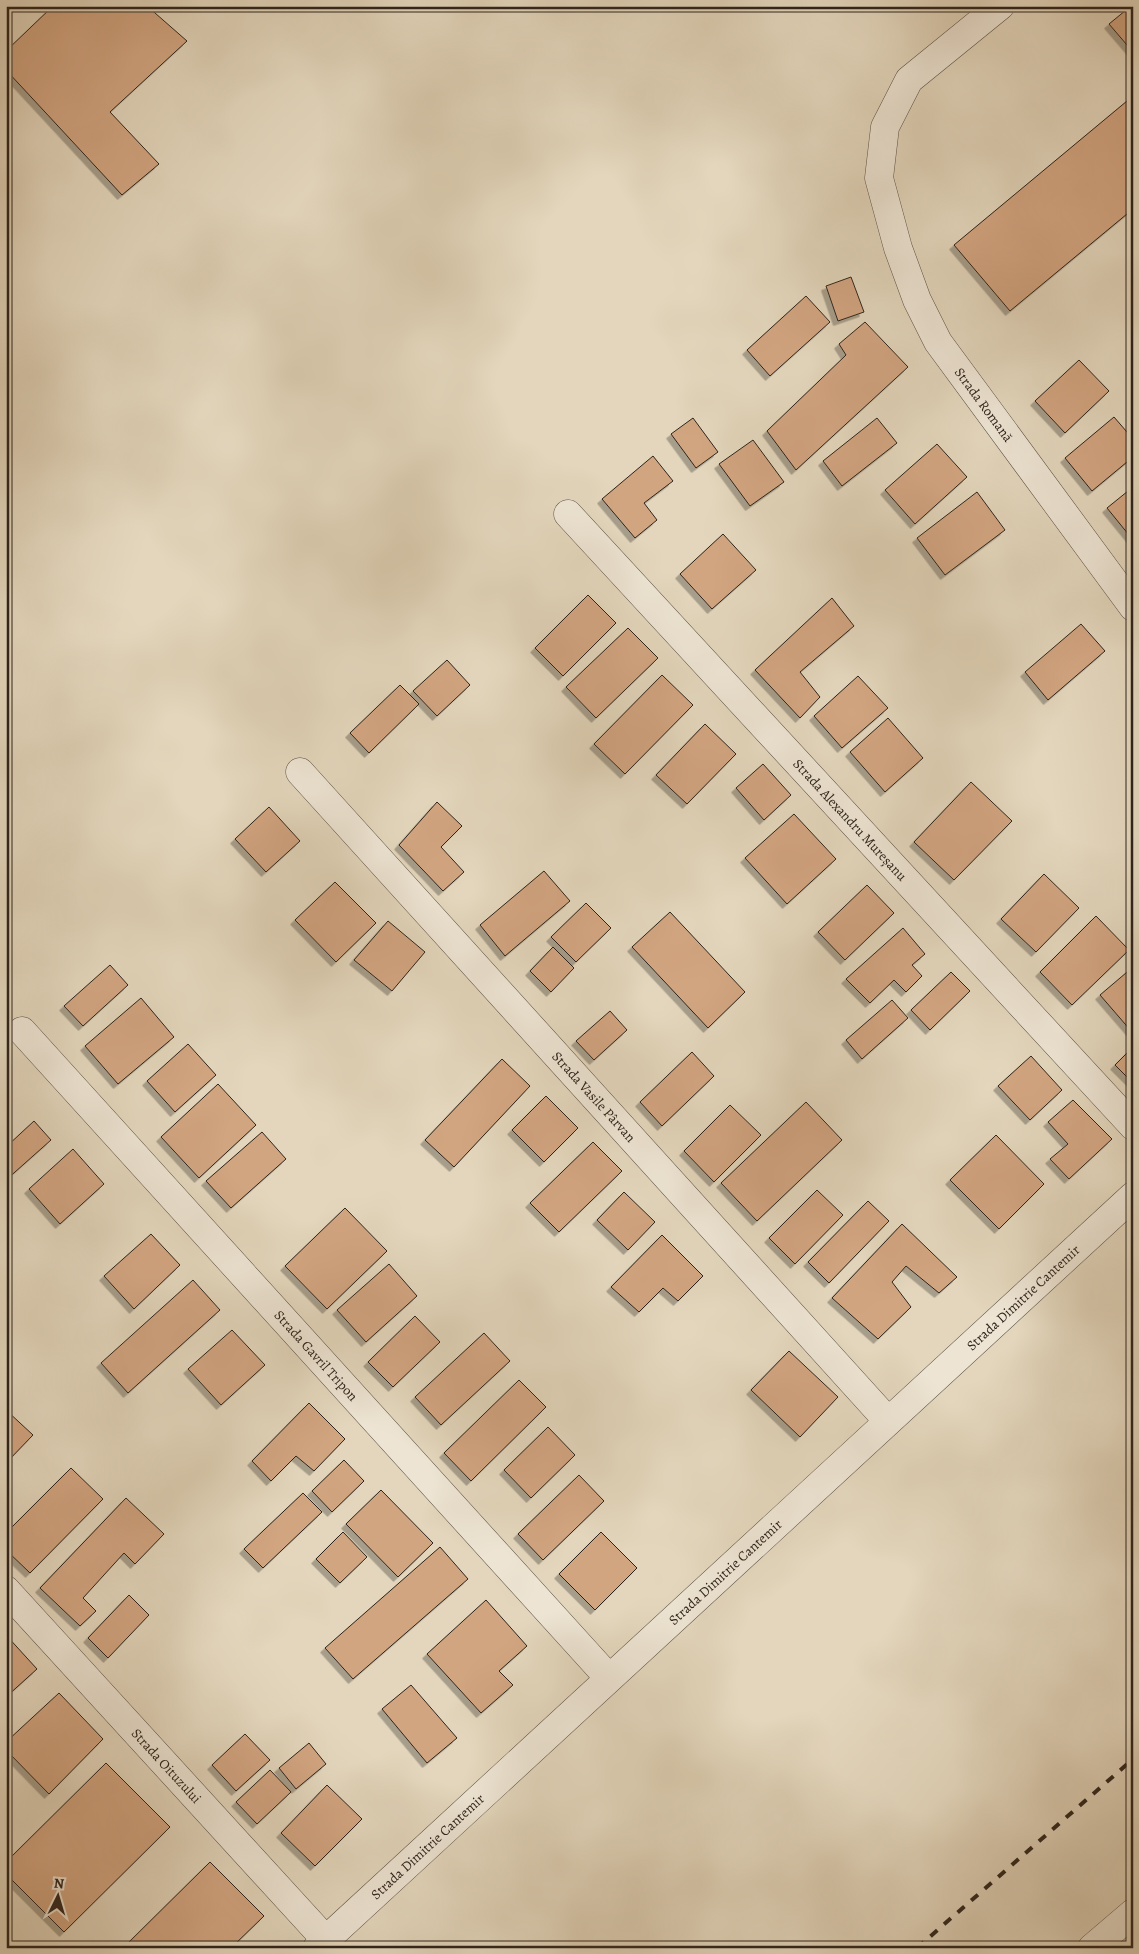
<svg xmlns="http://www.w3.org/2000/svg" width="1139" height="1954" viewBox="0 0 1139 1954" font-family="Alegreya,serif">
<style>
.building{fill:#d2a581;stroke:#2e241c;filter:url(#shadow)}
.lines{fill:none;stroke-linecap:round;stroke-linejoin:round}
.minor-casing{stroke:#5b5044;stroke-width:29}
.tertiary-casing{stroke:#5b5044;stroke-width:29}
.minor{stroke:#ede4d3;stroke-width:28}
.tertiary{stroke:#ede4d3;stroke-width:28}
.rail{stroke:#2e241c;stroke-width:4;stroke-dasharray:9 9;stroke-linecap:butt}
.labels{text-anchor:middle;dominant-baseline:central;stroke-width:4;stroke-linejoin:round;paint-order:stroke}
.street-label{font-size:14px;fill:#2e241c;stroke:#ede4d3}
</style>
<defs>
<filter id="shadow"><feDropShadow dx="-4.5" dy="4.5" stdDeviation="0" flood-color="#0004"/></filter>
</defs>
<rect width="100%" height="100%" fill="#e3d6bc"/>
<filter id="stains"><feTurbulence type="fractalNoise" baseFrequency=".004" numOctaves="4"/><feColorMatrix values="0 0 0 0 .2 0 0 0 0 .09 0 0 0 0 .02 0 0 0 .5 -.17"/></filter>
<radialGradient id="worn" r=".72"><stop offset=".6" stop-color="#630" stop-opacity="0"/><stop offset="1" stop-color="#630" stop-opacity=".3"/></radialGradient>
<!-- building -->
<path class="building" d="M53,6h94l40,35 -77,71 49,52 -37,31 -116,-125v-19z
M1131,6h2v46l-24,-28z
M1133,96v113l-123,102 -56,-66z
M851,277l13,35 -26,9 -12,-35z
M806,296l24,26 -60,54 -23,-26z
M865,322l43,45 -112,103 -29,-39 79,-76 -7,-11z
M1079,360l30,31 -44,42 -30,-32z
M1114,417l19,22v18l-41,34 -27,-33z
M693,418l25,34 -22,16 -25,-34z
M877,418l20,25 -55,43 -19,-25z
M753,440l31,42 -34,24 -31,-42z
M937,444l30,33 -52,47 -30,-34z
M653,456l20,25 -29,22 13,17 -22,18 -33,-39z
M1133,487v53l-26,-32z
M977,492l28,38 -60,45 -28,-37z
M723,534l33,36 -44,39 -32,-35z
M588,595l28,28 -53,53 -28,-28z
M832,598l22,28 -54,46 20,25 -20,21 -45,-48z
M1081,624l24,27 -57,49 -23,-28z
M628,628l30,30 -62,60 -30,-31z
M447,660l23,25 -33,31 -24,-25z
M662,675l31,30 -68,69 -31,-30z
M858,676l30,32 -46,40 -28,-32z
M400,685l19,19 -50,49 -19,-20z
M888,718l35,40 -38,34 -35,-40z
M705,724l31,30 -49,50 -31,-29z
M763,764l28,31 -27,25 -28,-32z
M971,782l41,39 -58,59 -40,-38z
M437,802l25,24 -21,21 23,25 -21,19 -44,-46z
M269,807l31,34 -34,31 -31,-33z
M794,814l42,45 -49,45 -42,-46z
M544,871l26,30 -65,55 -25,-31z
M1044,874l35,34 -43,44 -35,-33z
M335,882l41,41 -40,39 -41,-42z
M867,885l27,28 -49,47 -27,-28z
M586,903l25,25 -35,34 -25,-25z
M670,912l75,80 -37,36 -76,-81z
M1096,916l33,34 -57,55 -32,-33z
M388,921l37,31 -33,39 -38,-31z
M903,928l22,26 -13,11 10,11 -16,16 -12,-12 -24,23 -24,-24z
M553,947l21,21 -23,24 -21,-21z
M110,965l18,20 -45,41 -19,-20z
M1133,967v64l-1,1 -32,-37z
M951,972l19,19 -40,39 -19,-20z
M141,998l33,39 -56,47 -33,-38z
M892,1000l16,18 -46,41 -16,-19z
M610,1011l17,19 -33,30 -18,-19z
M188,1044l28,31 -41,37 -28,-31z
M1133,1047v36l-18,-18z
M692,1052l22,24 -52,50 -22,-24z
M1031,1056l31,34 -32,30 -32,-34z
M502,1059l28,27 -76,81 -29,-27z
M218,1084l38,41 -57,53 -38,-41z
M546,1096l32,32 -34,34 -32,-32z
M1073,1100l39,39 -43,40 -19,-20 18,-15 -20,-22z
M806,1102l36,38 -85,81 -36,-38z
M730,1105l31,30 -47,47 -30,-31z
M34,1121l17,19 -45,40v-33z
M262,1132l24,27 -55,49 -25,-27z
M996,1135l48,49 -45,45 -49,-49z
M593,1142l29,29 -63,61 -29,-29z
M73,1149l31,35 -44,40 -31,-35z
M817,1190l26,25 -48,49 -26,-26z
M624,1192l31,30 -27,28 -31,-30z
M868,1201l21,20 -60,62 -21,-21z
M345,1208l42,43 -60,58 -42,-43z
M902,1224l55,53 -18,16 -33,-27 -14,16 19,25 -33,32 -46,-41z
M151,1234l29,31 -46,44 -30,-33z
M662,1235l41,41 -25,25 -15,-13 -24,24 -28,-25z
M389,1264l28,32 -51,46 -29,-32z
M193,1280l27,30 -92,83 -27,-30z
M415,1316l25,26 -47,45 -25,-25z
M232,1330l33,35 -44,40 -33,-36z
M484,1333l26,28 -69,64 -26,-28z
M789,1351l49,46 -38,40 -49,-47z
M519,1380l27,27 -75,74 -27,-28z
M309,1403l36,36 -31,32 -18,-15 -25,25 -19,-20z
M6,1410l27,25 -27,28z
M548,1427l27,28 -44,43 -27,-28z
M344,1460l20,21 -32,31 -20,-21z
M71,1468l32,31 -73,74 -24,-23v-17z
M579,1475l25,26 -61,59 -25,-26z
M381,1490l52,53 -35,34 -52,-53z
M303,1493l19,19 -59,56 -19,-19z
M126,1498l38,36 -29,30 -11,-11 -41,45 13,13 -16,15 -40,-38z
M343,1532l24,25 -27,26 -24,-24z
M601,1532l36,36 -42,42 -36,-36z
M440,1547l28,32 -115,100 -28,-31z
M129,1595l20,20 -41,43 -20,-20z
M486,1600l41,46 -28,25 14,14 -32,28 -54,-59z
M6,1635l31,34 -31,28z
M411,1685l46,53 -30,25 -45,-54z
M59,1693l44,46 -54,55 -43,-44v-8z
M245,1734l25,26 -34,31 -24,-26z
M309,1743l17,21 -30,25 -17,-21z
M106,1763l64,64 -106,105 -58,-58v-12z
M270,1770l21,22 -34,32 -21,-22z
M327,1785l35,34 -47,47 -34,-33z
M210,1862l54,54 -33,32h-108z"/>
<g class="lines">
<!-- minor casing -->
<g class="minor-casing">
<g id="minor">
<path id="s1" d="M1000,6l-91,74 -24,47 -6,51 19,70 19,52 21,42 195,265"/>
<path id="s2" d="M568,514l565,612"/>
<path id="s3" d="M300,772l588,649"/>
<path id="s4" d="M22,1031l587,647"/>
<path id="s5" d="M6,1590l320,350"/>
</g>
</g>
<!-- tertiary casing -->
<g class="tertiary-casing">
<g id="tertiary">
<path id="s6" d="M317,1948l816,-752"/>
<path d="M1092,1948l41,-35"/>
</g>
</g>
<!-- minor -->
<use href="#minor" class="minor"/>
<!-- tertiary -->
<use href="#tertiary" class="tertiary"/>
<!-- rail -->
<path class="rail" d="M917,1948l216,-189"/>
</g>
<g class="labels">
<!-- street labels -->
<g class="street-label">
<text stroke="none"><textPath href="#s1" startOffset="474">Strada Romană</textPath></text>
<text stroke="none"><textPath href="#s2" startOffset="416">Strada Alexandru Mureșanu</textPath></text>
<text stroke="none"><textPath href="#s3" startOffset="438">Strada Vasile Pârvan</textPath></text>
<text stroke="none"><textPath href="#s6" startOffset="960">Strada Dimitrie Cantemir</textPath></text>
<text stroke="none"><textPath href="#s4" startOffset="438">Strada Gavril Tripon</textPath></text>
<text stroke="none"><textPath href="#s6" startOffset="555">Strada Dimitrie Cantemir</textPath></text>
<text stroke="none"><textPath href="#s5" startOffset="238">Strada Oituzului</textPath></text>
<text stroke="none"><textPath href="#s6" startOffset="150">Strada Dimitrie Cantemir</textPath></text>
</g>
</g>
<!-- margin -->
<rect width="1139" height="1954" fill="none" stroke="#e3d6bc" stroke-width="25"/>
<rect x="8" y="8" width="1124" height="1939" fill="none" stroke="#2e241c" stroke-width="2.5"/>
<rect x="12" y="12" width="1114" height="1929" fill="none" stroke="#2e241c"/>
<!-- north arrow -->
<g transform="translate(58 1896) rotate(5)" stroke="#ede4d3" stroke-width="4" paint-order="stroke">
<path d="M0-4L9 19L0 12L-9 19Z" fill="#2e241c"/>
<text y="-8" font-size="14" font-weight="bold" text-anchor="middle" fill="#2e241c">N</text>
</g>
<rect width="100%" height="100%" filter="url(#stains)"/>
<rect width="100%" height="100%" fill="url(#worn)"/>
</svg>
